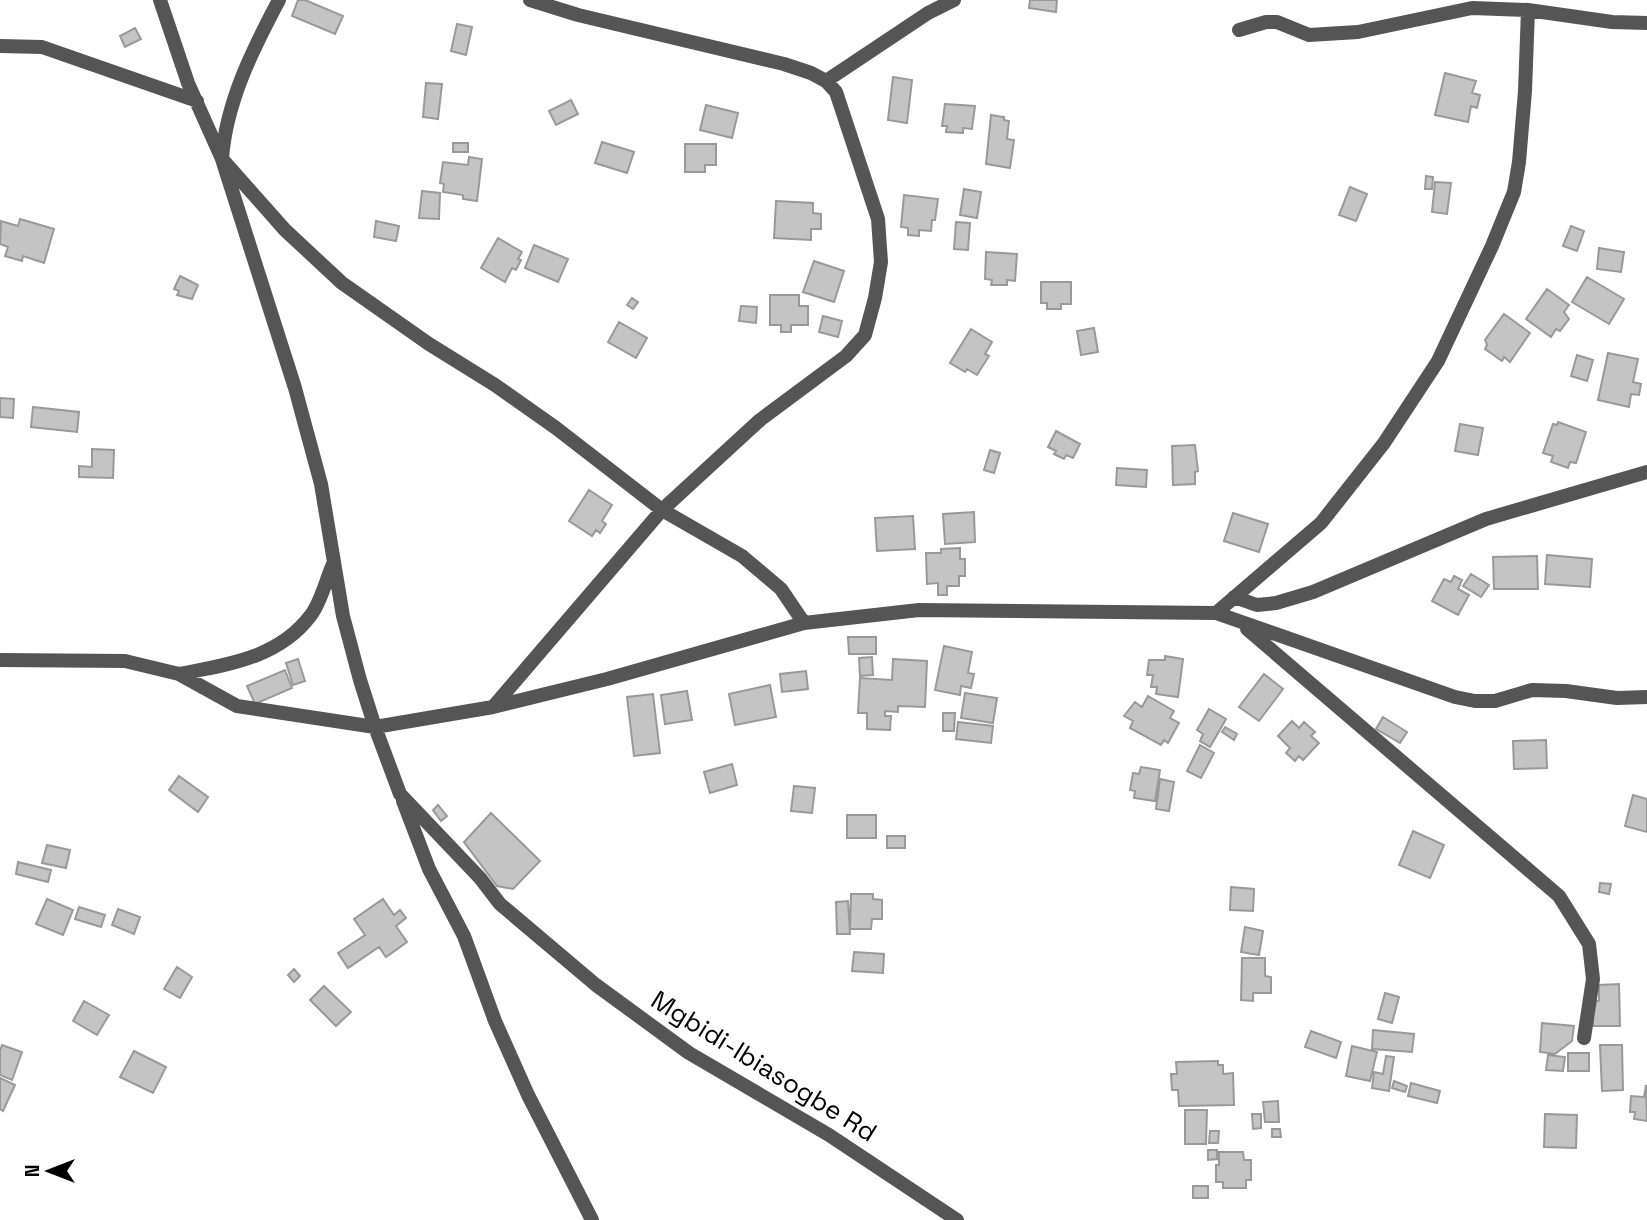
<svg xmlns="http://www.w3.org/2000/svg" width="1647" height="1220" viewBox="0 0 1647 1220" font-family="'Space Grotesk',sans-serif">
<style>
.building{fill:#c4c4c4;stroke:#999;stroke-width:2}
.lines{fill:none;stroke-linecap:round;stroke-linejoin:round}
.minor{stroke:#555;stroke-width:14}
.labels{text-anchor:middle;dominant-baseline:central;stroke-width:5;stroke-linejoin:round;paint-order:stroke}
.street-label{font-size:26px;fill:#000;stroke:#fff}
</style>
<rect width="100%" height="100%" fill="#fff"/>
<!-- building -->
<path class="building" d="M298,0h7l38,16 -8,18 -43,-18z
M1030,0h27l-1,12 -27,-4z
M457,24l15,3 -6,28 -15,-4z
M135,28l6,11 -16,8 -5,-11z
M1445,73l31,8 -4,12 8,2 -3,13 -6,-2 -3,16 -33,-7z
M893,77l19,3 -5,43 -19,-3z
M426,83l16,1 -4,35 -15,-2z
M571,100l7,14 -22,11 -7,-14z
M945,104l30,2 -3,23 -9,-1v5l-17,-1 1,-6h-5z
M706,105l32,8 -6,25 -32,-8z
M991,115l13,2v3l5,1 -2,18 7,1 -4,28 -24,-4z
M602,142l32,10 -7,21 -32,-10z
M453,143h15v9h-15z
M685,144h31v21h-11v7h-20z
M469,157l13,2 -5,42 -14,-2v-4l-20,-3 1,-8 -4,-1 3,-21 25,3z
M1426,176l7,1 -1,12h-7z
M1435,182l16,1 -4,31 -15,-2z
M1350,187l17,7 -11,27 -17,-6z
M964,189l17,3 -4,26 -17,-3z
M422,191l18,2 -1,26 -20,-1z
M904,195l34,4 -3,21h-3l-1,11 -12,-1v6l-11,-1v-7l-7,-1z
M776,201l37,2v10l8,1v15h-10v11l-37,-2z
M20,219l34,10 -10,34 -21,-7 -1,5 -17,-5 3,-9 -8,-3 1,-23 17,5z
M376,221l23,5 -3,15 -22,-4z
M956,222l14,1 -2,27 -14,-1z
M1571,226l13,5 -7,20 -14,-5z
M498,238l24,14 -4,7 3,1 -5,10 -4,-2 -7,14 -24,-14z
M534,245l34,14 -10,23 -33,-14z
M1599,248l25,4 -3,20 -24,-3z
M986,252l31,2 -2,27 -8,-1v5h-16l1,-5 -7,-1z
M814,261l30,10 -10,31 -31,-10z
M180,276l18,9 -6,14 -15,-4 2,-4 -5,-2z
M1587,277l37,22 -15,25 -37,-22z
M1041,282h30v22h-10v5h-14v-6h-6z
M1547,289l22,16 -5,7 5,7 -9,12 -4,-2 -5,8 -25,-18z
M770,295h29v11h9v19h-17v7h-10v-7h-11z
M632,298l6,4 -5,7 -6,-4z
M741,306l16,1 -1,16 -17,-2z
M1504,314l26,19 -20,29 -6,-5 -2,4 -17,-12 2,-4 -2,-5z
M823,316l19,5 -4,16 -19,-5z
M619,322l28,16 -11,20 -28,-16z
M1094,328l4,24 -17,3 -4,-24z
M971,329l21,13 -7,12 4,2 -12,19 -10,-6 -2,3 -15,-9z
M1608,353l30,6 -5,23 8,2 -2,11 -8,-1 -2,13 -31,-7z
M1577,355l16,5 -6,21 -16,-5z
M0,398l14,1 -1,19 -13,-1z
M33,407l46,5 -2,20 -46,-5z
M1558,422l28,10 -10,31 -6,-1 -2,6 -17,-6 2,-6 -10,-3 10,-29 4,1z
M1460,424l23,4 -5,27 -23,-4z
M1056,431l24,13 -7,14 -7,-3 -2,4 -10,-5 2,-3 -8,-4z
M1195,445l3,26 -3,1v12l-22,1 -1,-39z
M92,449l22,1 -1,28 -34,-1v-11l13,1z
M990,450l10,3 -6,20 -10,-3z
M1117,468l30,2 -1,17 -30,-2z
M589,490l23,15 -10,16 4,3 -6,9 -4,-3 -4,6 -23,-15z
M974,512l1,30 -30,2 -2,-30z
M1233,513l35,11 -9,28 -35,-11z
M913,516l2,33 -38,2 -2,-33z
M960,548v11h5v17h-6v10h-12v9h-9v-12l-11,1 -1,-31h15v-4z
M1547,555l45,4 -2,28 -45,-3z
M1537,556l1,33h-44l-1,-32z
M1471,574l18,11 -8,12 -18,-11z
M1454,576l8,4 -4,9 11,6 -11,20 -26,-14 12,-22 7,3z
M848,637h28v17h-27z
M944,646l28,6 -4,21 6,1 -3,14 -10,-2 -1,9 -25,-5z
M1165,656l18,3 -5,38 -22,-3 1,-7h-6l2,-12h-6l2,-15h16z
M872,657l1,18 -13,1 -1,-18z
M298,659l7,22 -12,4 -7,-22z
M893,659l34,2 -2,46 -27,-1v6l-13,-1v5h6l-1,14 -23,-1v-16h-9l2,-35 32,2z
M285,670l7,18 -37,16 -8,-18z
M806,671l2,18 -26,3 -2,-18z
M1264,674l19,15 -24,32 -20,-14z
M770,685l6,32 -41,8 -6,-31z
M687,691l5,29 -27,4 -4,-29z
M965,693l32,5 -4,25 -32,-5z
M653,694l7,59 -26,3 -7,-59z
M1148,696l26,15 -4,7 9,5 -11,20 -4,-3 -3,5 -31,-17 3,-7 -9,-5 11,-14 7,5z
M1209,709l17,10 -16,28 -10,-6 3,-7 -6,-4z
M943,713h12l-1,18h-11z
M1383,717l24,15 -7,11 -24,-14z
M1292,721l7,7 5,-6 11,10 -4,4 8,7 -16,17 -4,-4 -4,5 -9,-8 4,-5 -12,-12z
M958,722l35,4 -2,17 -35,-4z
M1225,727l12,7 -3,6 -12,-8z
M1546,740l1,28 -33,1 -1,-28z
M1200,745l14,8 -13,25 -14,-7z
M732,764l5,21 -27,8 -6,-21z
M1141,767l19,3 -5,31 -21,-3 1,-7 -5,-1 3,-17 6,1z
M179,776l29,21 -10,15 -29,-22z
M1160,779l14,3 -5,29 -13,-2z
M794,786l21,2 -3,25 -21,-2z
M1633,795l14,4v33l-22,-6z
M438,805l9,11 -6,5 -8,-11z
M491,813l49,48 -27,28 -16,-3 -33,-44z
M847,815h29v23h-29z
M1413,831l31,14 -14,33 -31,-13z
M887,836h18v12h-18z
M47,845l23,5 -4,18 -24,-5z
M18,862l33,8 -3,12 -32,-8z
M1600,883l11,1 -2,10 -10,-2z
M1231,887l23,2 -1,22 -23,-1z
M851,894h22v5l9,1v19h-10l-1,10h-21z
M47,899l26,11 -10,25 -27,-11z
M383,899l11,16 6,-5 6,8 -10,8 11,16 -21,15 -7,-10 -31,21 -10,-15 27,-18 -11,-16z
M848,901l2,33h-13l-1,-32z
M79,907l26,8 -4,12 -26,-8z
M118,909l22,8 -6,17 -22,-9z
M1245,927l18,4 -4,24 -18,-3z
M854,952l30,2 -1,19 -31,-2z
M1242,958h23v18l6,1v16h-18v8l-12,-1z
M177,967l15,10 -12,21 -16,-9z
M294,969l6,7 -6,6 -6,-7z
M1619,984l1,42h-27v-25h6v-16z
M324,986l27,26 -15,14 -26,-26z
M1385,993l14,4 -7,26 -14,-4z
M84,1001l25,14 -12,20 -24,-14z
M1542,1023l32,3 -2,15 -17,13 -15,-2z
M1373,1030l41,4 -2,18 -40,-3z
M1311,1031l30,11 -5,16 -31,-11z
M2,1045l20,7 -10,28 -12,-5v-24z
M1600,1045h22l1,45 -21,1z
M1352,1046l25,6 -7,29 -24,-5z
M134,1051l32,16 -13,26 -33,-16z
M1568,1053h21v18h-21z
M1548,1055l17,2 -2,14 -17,-1z
M1386,1056l8,1 -5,34 -17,-3 2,-16 9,2z
M1218,1061v4h5v9l10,-1 1,32 -55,1 -1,-16h-6l-1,-16h6l-1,-12z
M0,1078l15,7 -12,26 -3,-2z
M1394,1081l13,5 -2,6 -13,-4z
M1411,1083l29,8 -3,12 -29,-7z
M1646,1085l1,36 -13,-2 1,-7h-5l1,-16 13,1z
M1278,1101l1,21h-14l-2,-20z
M1185,1110h22l-1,34h-21z
M1252,1114h9v14l-8,1z
M1545,1114l32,1 -1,33 -32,-1z
M1272,1129h8l1,8h-9z
M1210,1131h9l-1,12h-9z
M1208,1150h9v9l-9,1z
M1219,1152h24l1,8h7v20h-5v8h-23v-6h-7v-17h3z
M1193,1186h15v12h-15z"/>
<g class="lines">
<!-- minor -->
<path class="minor" d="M160,0l28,83 34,76 73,229 26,96 22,132 17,64 15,47 118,-20 114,-28 197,-56 115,-13 297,3 239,84 20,4h20l37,-11 34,1 51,7 30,-1
M279,0c-26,49 -53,102 -57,159l63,71 57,53 87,61 66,41 61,43 106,82 80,46 39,33 23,34
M1239,30l27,-8h11l32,13 49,-3 114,-24 56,2 84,12 35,1
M0,46l42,1 155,54
M826,81l102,-68 26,-13
M1234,597l23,8 19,-2 37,-11 173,-73 161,-47
M1216,613l105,-90 63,-80 54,-82 54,-115 22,-54 5,-30 6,-71 3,-81
M1247,629l312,267 30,48 4,35 -9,59
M0,660l125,1 54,13 58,32 138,21 25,67 80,84 20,26 96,81 93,68 140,82 128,85
M179,674c48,-9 100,-16 132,-59 10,-13 15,-35 22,-51
M493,707l169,-197 98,-90 86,-64 19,-21 10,-37 6,-36 -3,-43 -42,-127 -10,-11 -15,-8 -27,-9 -206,-49 -48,-15
M403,801l26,68 35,67 31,85 33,74 64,125"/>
</g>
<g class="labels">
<!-- street labels -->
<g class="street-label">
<text transform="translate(764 1066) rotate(32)">Mgbidi-Ibiasogbe Rd</text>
</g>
</g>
<!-- north arrow -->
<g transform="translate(49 1171) rotate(270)" stroke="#ffffff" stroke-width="5" paint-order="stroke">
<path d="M0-5L12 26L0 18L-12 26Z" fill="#000000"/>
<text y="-10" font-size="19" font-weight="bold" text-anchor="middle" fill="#000000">N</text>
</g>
</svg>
